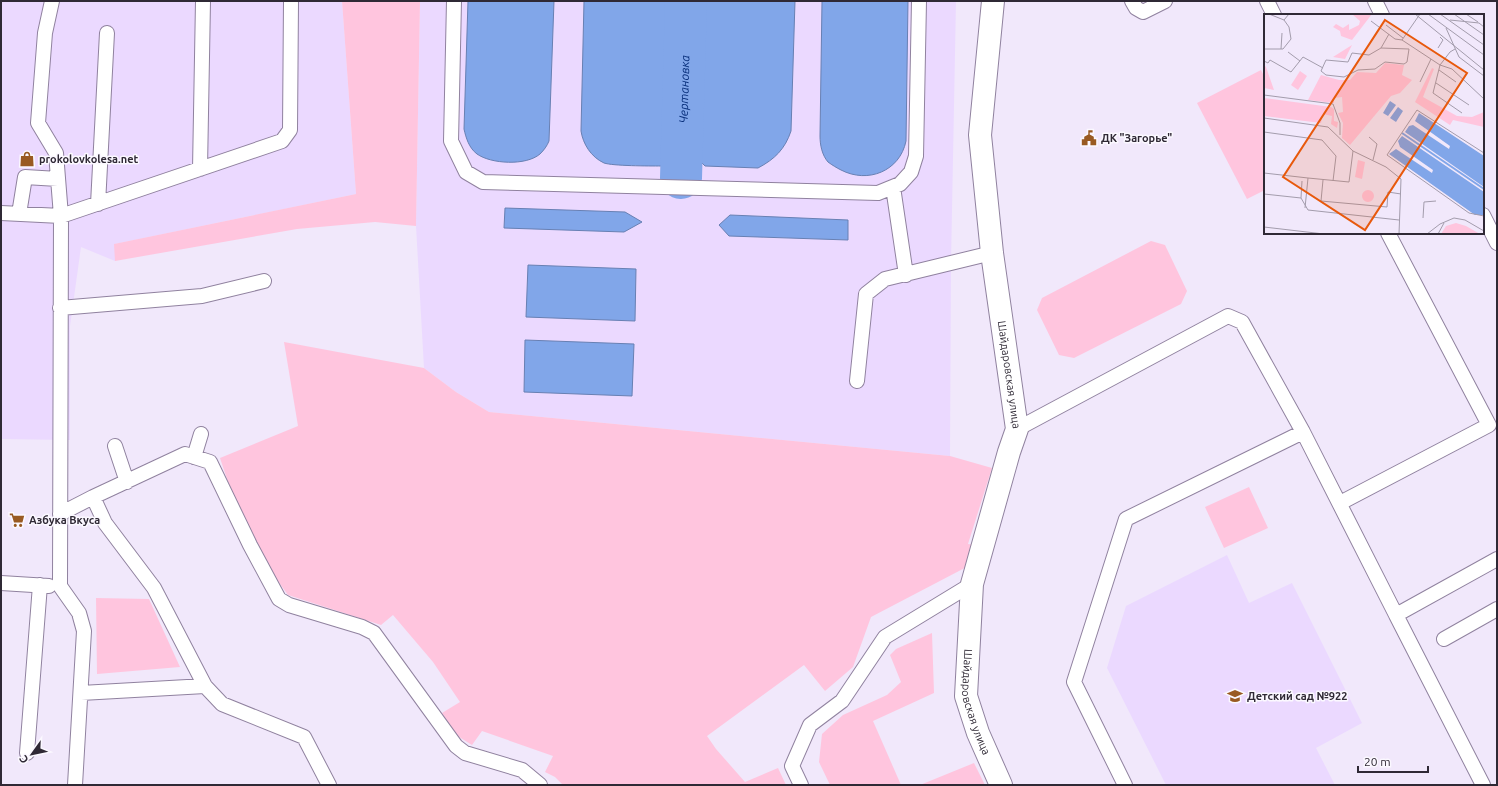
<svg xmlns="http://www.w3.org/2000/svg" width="1498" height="786" viewBox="0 0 1498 786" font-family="Ubuntu,sans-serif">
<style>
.built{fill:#ebd9ff}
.green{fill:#ffc5de}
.water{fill:#81a6e9;stroke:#6880b3}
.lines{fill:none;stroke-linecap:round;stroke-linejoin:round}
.river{stroke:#81a6e9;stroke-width:42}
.service-casing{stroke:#90829f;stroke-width:16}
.minor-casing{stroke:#90829f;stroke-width:24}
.service{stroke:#fff;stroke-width:14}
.minor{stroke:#fff;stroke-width:22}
.labels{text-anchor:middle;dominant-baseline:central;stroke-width:3;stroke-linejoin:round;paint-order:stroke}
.poi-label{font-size:11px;font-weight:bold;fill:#2f2935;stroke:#fbf8ff;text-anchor:start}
.street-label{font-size:11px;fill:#2f2935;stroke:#fbf8ff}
.water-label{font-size:12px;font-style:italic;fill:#082f7b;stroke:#fbf8ff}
.inset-river{fill:none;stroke:#81a6e9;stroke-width:2}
.inset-road{fill:none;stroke:#a39cac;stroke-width:1}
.view{fill:#e8590c;fill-opacity:0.15;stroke:#e8590c;stroke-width:2}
.inset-edge{fill:none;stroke:#2f2935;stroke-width:2}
</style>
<rect width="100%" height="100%" fill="#f1e8fb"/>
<!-- built -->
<path class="built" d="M1,1h341l14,193 -241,50v17l-34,-14 -11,79v114l-69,-1z
M420,1h536l-5,262 -1,193 -461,-44 -33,-20 -32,-24 -8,-142z
M1227,555l22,48 43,-20 70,140 -46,25 19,37h-169l-59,-117 19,-62z"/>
<!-- green -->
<path class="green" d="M342,1h78l-4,225 -41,-4 -78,7 -182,32 -1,-17 242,-50z
M1261,70l4,8v112l-18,9 -50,-96z
M1151,241l14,4 22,46 -6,13 -107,54 -15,-3 -22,-45 5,-12z
M284,342l140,26 32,24 33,20 461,44 42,12 -24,76 8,1 4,15 -109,57 -18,50 -28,24 -21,-26 -97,71 9,13 29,33 33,-14 8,17h-223l-8,-8 -10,-5 8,-16 -71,-25 -10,14 -16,-10 -14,-22 18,-11 -27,-40 -40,-47 -12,10 -93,-30 -16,-22 -16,-30 -28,-61 -8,-24 78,-32z
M1249,487l19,41 -44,20 -19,-41z
M96,598l53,1 31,68 -83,7z
M932,633l2,60 -61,28 28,64h-71l-11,-23 3,-28 21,-19 44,-20 14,-13 -11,-27 6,-6z
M974,763l11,22h-65z"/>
<!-- water -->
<path class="water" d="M468,1h86l-5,140c-2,5 -5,9 -9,13 -14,12 -49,10 -63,0 -8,-6 -11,-16 -13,-25z
M584,1h86l-5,159 -1,4 -3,2c-12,0 -48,0 -57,-3 -13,-6 -21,-19 -23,-32z
M704,1h91l-4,130c-6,18 -16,28 -33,37l-53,-2 -5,-5z
M822,1h86l-2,140c-6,30 -38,43 -65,29 -4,-2 -9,-5 -13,-8 -6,-7 -8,-17 -8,-26z
M505,208l120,4 17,10 -18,10 -120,-4z
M730,215l118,5v20l-119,-4 -10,-11z
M528,265l108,4 -1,52 -109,-4z
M525,340l109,4 -2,52 -108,-4z"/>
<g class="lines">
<!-- river -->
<path class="river" id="s1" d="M681,178l5,-177"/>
<!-- service casing -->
<g class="service-casing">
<path id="service" d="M52,1l-7,32 -7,90 18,30 5,63 -1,370 19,27 5,18 -9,154
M454,1l-3,140 15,31 17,10 395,11 22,-9 11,-12 5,-16 3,-155
M1132,1l4,7 7,4 22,-11
M1267,1l7,14
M1375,1l7,14
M200,169l3,-168
M893,187l13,88
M98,204l9,-171
M1,213l60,3 221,-75 8,-11 1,-129
M19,214l6,-37 33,2
M1483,215l14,28
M60,308l142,-12 62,-15
M857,381l9,-87 19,-15 107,-26
M1017,429l211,-113 14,6 61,110 93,183 101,-56
M115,446l12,36
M194,457l7,-23
M1340,503l149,-78 -101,-192
M60,514l33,-17
M1,583l48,3
M1396,615l87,170
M1444,639l53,-30
M81,693l124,-7
M27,753l13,-168
M329,785l-25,-48 -82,-33 -17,-18 -51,-98 -49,-65 -12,-26 92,-43 25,8 40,83 29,54 10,6 73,22 12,6 82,113 9,7 57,17 18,15
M801,785l-9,-19 18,-41 32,-24 43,-64 87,-53
M1125,785l-51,-103 52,-163 177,-87"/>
</g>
<!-- minor casing -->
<g class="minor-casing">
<g id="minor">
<path id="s2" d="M993,1l-13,134 12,118 25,176 -8,23 -37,132 -6,112 12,37 23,52"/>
</g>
</g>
<!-- service -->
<use href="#service" class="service"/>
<!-- minor -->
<use href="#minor" class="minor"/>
</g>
<!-- icons -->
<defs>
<g id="civic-bare" transform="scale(1.2)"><path d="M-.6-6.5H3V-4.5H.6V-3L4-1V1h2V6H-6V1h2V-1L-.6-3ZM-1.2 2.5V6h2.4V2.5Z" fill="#995a22" stroke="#fbf8ff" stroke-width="2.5" paint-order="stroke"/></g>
<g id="shop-bare" transform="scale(1.2)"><path d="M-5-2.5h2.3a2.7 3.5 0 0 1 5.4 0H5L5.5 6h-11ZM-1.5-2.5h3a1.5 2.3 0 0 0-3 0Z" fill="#995a22" stroke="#fbf8ff" stroke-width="2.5" paint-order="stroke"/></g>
<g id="supermarket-bare" transform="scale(1.2)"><path d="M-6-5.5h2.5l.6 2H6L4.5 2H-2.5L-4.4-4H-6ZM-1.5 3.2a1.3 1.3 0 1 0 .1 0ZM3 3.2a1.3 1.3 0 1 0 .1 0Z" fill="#995a22" stroke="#fbf8ff" stroke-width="2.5" paint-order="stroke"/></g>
<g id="school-bare" transform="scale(1.2)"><path d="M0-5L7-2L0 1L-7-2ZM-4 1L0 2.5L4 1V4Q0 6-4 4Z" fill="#995a22" stroke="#fbf8ff" stroke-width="2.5" paint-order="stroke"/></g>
</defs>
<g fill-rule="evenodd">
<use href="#civic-bare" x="1089" y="138"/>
<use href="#shop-bare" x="27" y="159"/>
<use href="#supermarket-bare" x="17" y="520"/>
<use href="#school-bare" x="1235" y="696"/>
</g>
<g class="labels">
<!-- poi labels -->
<g class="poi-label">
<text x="1101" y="138">ДК "Загорье"</text>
<text x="39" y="159">prokolovkolesa.net</text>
<text x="29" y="520">Азбука Вкуса</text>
<text x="1247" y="696">Детский сад №922</text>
</g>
<!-- street labels -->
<g class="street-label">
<text stroke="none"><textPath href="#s2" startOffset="376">Шайдаровская улица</textPath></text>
<text stroke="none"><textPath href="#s2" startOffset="712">Шайдаровская улица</textPath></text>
</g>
<!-- water labels -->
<g class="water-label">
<text stroke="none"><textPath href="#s1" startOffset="89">Чертановка</textPath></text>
</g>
</g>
<!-- overview -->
<g transform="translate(1264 14)">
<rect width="220" height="220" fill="#f1e8fb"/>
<path d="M88,0h20l-20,26 -11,-4 -1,-5 -7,-4 3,-3 7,4 6,-4v6l10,-5 1,-4zM88,31l-7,14 -12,-2zM121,49l19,2 -2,10 10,5 -12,13 -9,3 -41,49 -8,-7 1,-15 -5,-10 5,-1 -1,-15 -8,1v5l-26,-3 13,-25 18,5h11l7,-8 19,1zM0,51l2,2 8,23 -10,-2zM168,54l2,1 -11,28 34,19 15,1 12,-5v15l-31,-7 -3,5 -35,-23zM36,57l7,5 -9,14 -7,-5zM0,84l67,9 3,2v12l4,1 -1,6 -6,-4 1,-8 -9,-2 -2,9 -57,-7zM94,146l7,2 -3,17 -7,-2zM98 182a6 6 0 1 1 12 0a6 6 0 1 1-12 0ZM192,209l10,3 14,8h-39l5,-8z" fill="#ffc5de"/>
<path d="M126,87l6,4 -8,11 -5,-3zM134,93l5,4 -7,11 -6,-4zM155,99l65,43v31l-79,-55 4,-6 4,-1 36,24 1,-3 -35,-25zM138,122l82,56v23h-9l-86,-61 7,-5 36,24 1,-3 -33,-23 -2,-6z" fill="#81a6e9"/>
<path class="inset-river" d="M138,119l82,56"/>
<path class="inset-road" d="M5,0l15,6M151,0l69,56M164,0l56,41M176,0l44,31M190,0l30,21M202,0l12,8M186,6l29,3 5,4M107,7l24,18 7,1 38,25 12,4 32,30M122,11l17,13M182,14l13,29 25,19M18,19l-1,16h2l8,-10 -2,-12 -5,-7 5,-6M138,26l18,-26M117,34l28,1 -2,13 -3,2 -19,-2 -10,7 -17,1 -14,7 -18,-2 -5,-4 5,-11 22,2 4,-9 17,2 12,-7 8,-14M174,34l5,-8 -3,-3M0,35h17M191,35l-5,3 -10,13 -7,28 29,20M24,38l12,9M0,47l4,2 2,-3 21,12 12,-15 20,11M175,56l17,12M156,68l11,-23M172,69l33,22M0,81l69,9 7,19v12M0,104l64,9 25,24 33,16 15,12 -2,55M0,118l58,8 14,16 -3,25M105,123l8,7 -4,16M220,139l-67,-43 -30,45 82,58 15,3M0,159l44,5M59,166l-2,21 66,6 1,-15 13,2M0,180l37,4 7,12 91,10M37,184l1,-17M41,194l3,-30 41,4 4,-31M159,204l1,-16 12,-1M0,213l60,7M163,220l13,-10 14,-6 11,2 19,11M174,220l6,-11"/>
<path class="view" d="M121,6l82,53 -102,157 -82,-53z"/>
<rect width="220" height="220" class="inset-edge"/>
</g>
<!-- border -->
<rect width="1498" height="786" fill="none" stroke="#2f2935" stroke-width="4"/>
<!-- north arrow -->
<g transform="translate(32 754) rotate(237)" stroke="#fbf8ff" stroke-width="3" paint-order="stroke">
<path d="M0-3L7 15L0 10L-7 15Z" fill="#2f2935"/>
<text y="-6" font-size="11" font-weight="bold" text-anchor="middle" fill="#2f2935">С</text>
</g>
<!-- scale -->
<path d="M1358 766v6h70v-6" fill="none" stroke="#2f2935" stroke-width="2"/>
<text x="1364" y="766" font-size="12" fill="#2f2935" stroke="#fbf8ff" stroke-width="3" paint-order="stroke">20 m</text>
</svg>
